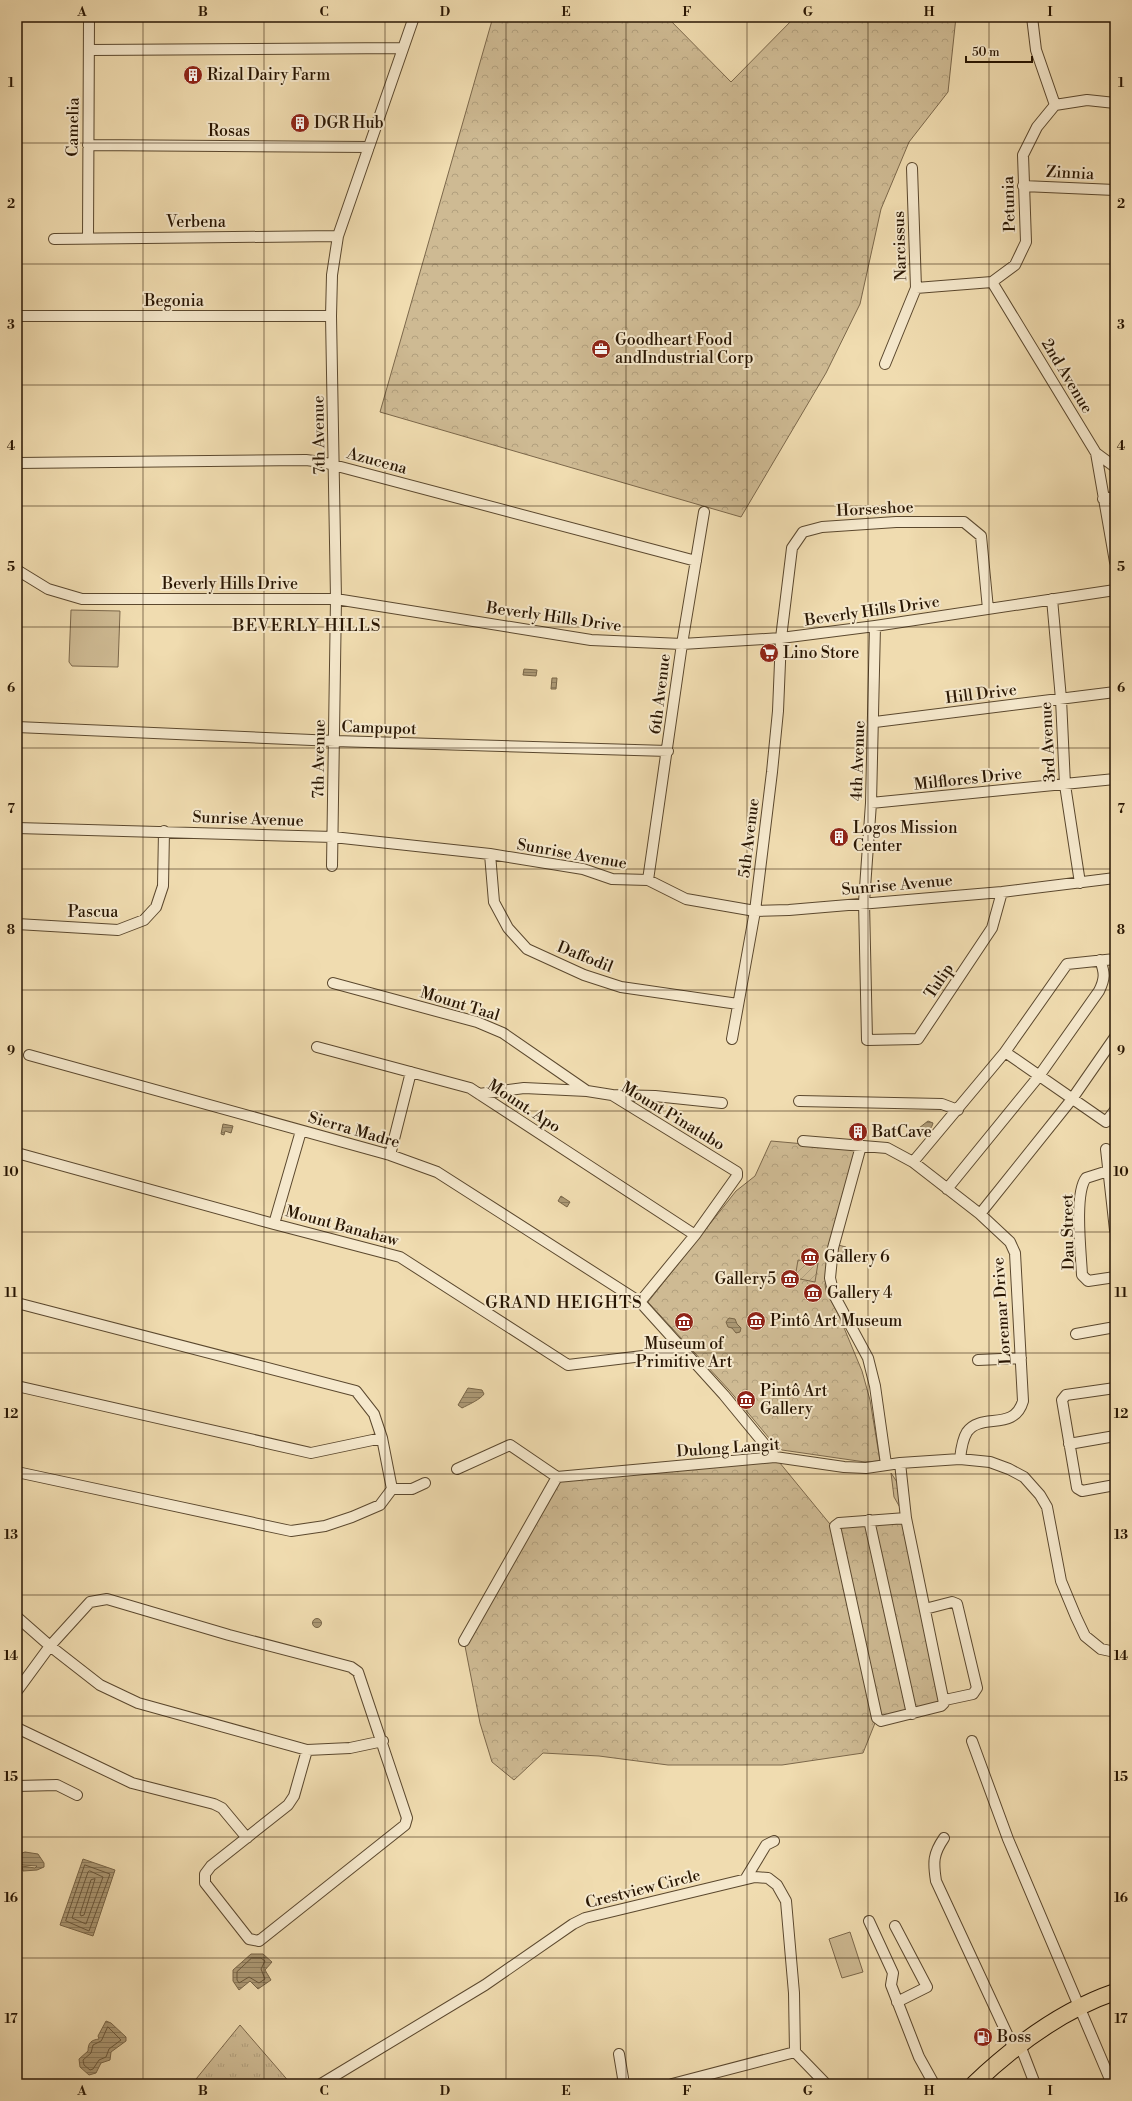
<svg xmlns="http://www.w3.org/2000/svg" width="1132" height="2101" viewBox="0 0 1132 2101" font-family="'Libre Bodoni',serif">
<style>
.grass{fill:url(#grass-tufts);stroke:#7c684b}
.forest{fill:url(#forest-crowns);stroke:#7c684b}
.garden{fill:url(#garden-furrows);stroke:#7c684b}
.pitch{fill:#ceba93;stroke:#7c684b}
.water{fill:url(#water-rules);stroke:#786547}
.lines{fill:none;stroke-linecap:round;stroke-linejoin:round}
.shore{stroke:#6a583c;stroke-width:1}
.minor-casing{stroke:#5b482e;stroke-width:12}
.primary-casing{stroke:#291603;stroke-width:18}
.minor{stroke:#f5e8cc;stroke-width:10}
.primary{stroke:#f0dcb0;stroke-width:16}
.grid{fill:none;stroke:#291603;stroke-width:1;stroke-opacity:0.55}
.labels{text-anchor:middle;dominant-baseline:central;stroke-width:4;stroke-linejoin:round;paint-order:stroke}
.poi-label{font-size:16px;fill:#291603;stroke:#f5e8cc;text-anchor:start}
.street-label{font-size:16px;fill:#291603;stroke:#f5e8cc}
.neighbourhood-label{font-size:17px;letter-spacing:1px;fill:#291603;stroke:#f5e8cc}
.neatline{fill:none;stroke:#291603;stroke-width:1.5}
.grid-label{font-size:13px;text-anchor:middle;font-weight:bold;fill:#291603}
</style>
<defs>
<pattern id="grass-tufts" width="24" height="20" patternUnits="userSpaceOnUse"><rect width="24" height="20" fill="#ceba93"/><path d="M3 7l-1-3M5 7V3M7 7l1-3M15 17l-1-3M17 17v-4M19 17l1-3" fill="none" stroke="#b19f7d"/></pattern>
<pattern id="forest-crowns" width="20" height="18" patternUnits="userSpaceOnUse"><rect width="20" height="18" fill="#ceba93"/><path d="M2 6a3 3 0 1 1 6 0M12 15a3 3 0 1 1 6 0" fill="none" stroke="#b19f7d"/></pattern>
<pattern id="garden-furrows" width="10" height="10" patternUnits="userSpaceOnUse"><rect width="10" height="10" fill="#ceba93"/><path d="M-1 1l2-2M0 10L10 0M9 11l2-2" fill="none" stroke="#b19f7d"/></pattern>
<pattern id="water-rules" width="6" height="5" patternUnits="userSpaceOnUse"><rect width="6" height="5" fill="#ac9975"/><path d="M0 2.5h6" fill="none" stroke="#8c7c5e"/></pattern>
</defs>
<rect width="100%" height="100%" fill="#f0dcb0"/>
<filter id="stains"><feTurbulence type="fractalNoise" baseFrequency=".005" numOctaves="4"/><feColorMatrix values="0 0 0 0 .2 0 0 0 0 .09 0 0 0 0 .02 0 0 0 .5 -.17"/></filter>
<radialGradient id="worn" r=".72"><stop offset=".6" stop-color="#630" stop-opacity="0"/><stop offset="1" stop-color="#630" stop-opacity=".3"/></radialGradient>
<!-- grass -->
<path class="grass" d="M240,2025l51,59h-99z"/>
<!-- forest -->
<path class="forest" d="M493,17h174l64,65 64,-65h161l-8,75 -39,50 -28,67 -21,95 -34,69 -85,144 -361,-105z
M771,1141l90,8 -31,94 16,4 -21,37 1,8 11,19 25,60 8,29 10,61 -15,1 -83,-12 -8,-6 -45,-54 -81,-88 88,-111 19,-15z
M775,1457l59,72 72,-11 -12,-21 -3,-24 12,18 38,215 -64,12 -14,35 -81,12h-114l-69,-9 -56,-3 -29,27 -22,-18 -12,-39 -16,-82 93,-164z"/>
<!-- garden -->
<path class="garden" d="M798,1260l20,3 -3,19 -20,-4z"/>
<!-- pitch -->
<path class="pitch" d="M71,610l49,1 -2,56 -46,-1 -3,-4z
M850,1932l13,40 -21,6 -13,-39z"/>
<!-- water -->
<path class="water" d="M524,669l13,1 -1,6 -13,-1z
M552,678h5l-1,11h-5z
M928,1121l5,2c-1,5 -6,11 -12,11l-2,-2v-4z
M223,1124l10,2 -2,7 -6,-2 -1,4 -3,-1z
M561,1196l9,6 -3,5 -9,-6z
M729,1318l6,1 2,5 4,4 -1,4 -4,1 -4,-5 -4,-1 -2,-5z
M468,1388l14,2 2,4c-3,5 -16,11 -22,14l-4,-3z
M312.5 1623a4.5 4.5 0 1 1 9 0a4.5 4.5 0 1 1-9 0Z
M25,1852l13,2 6,9v4l-7,3 -14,1 -1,-5 13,2 2,-2 -14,-1 -3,-3 2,-9z
M83,1859l32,11 -22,66 -33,-11z
M251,1954h12l9,8 -7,8 6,10 -13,9 -8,-8 -11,9 -6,-9v-11z
M106,2021l5,2 15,14v4l-15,11 -1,8 -9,3 -5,10 -7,2 -9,-8 -1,-8 9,-8c0,-8 3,-11 11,-12l-1,-3z"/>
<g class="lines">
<!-- shore -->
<path class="shore" d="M85,1865l25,9 -21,57 -23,-10z
M90,1871l13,6 -17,47 -14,-6 16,-46z
M95,1879l-11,36 -3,1 -1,-2 11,-34z
M252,1958h9l4,3 -4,8 4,10 -6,4 -10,-6 -10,6 -2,-3v-8z
M108,2027l13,13 -12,9 -3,8 -7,3 -6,9 -3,1 -6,-5 -1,-5 8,-7 2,-8 8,-4z"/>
<!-- minor casing -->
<g class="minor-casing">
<path id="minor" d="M1032,17l4,33 19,55
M89,50l314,-2
M88,145l281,2
M1023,186l92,4
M88,238l1,-221
M54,239l284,-3
M992,282l104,171 19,109
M916,288l76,-6 23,-17 11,-23 -3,-87 14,-28 18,-22 32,-5 28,3
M17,316h314
M885,364l31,-76 -4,-120
M1096,453l19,14
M17,463l289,-3 16,2 374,99
M1103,499l12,-2
M17,570l31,19 34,10h254l255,41 91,4 99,-6 94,-12 240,-36
M1052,599l9,100 4,86 15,98
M875,626l-4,177 -7,99 3,138 51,-1 74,-111 10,-36
M875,722l240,-30
M17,727l318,14 333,10
M871,803l244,-24
M17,828l316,9 157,17 93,15 29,10 36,1 38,19 69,12 34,-1 213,-18 113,-14
M490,854l4,48 14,26 19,21 57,26 37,12 117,17
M332,866l4,-267 -5,-283 1,-41 6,-39 76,-219
M648,880l34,-236 22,-132
M17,924l101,6 26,-10 12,-13 7,-21 1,-55
M333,983l144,39 26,11 84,58
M732,1039l23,-128 17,-139 6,-61 3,-73 11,-90 11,-16 19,-5 74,-5h68l17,14 7,73
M317,1047l153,41 225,147
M1005,1052l101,70 9,-12
M29,1055l361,100 47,17 203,130 84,93 51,62
M479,1094l45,-6 63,3 25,4 125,77v4l-42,59 -55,67
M612,1095l43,1 67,7
M799,1101l143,3 16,6
M803,1141l84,7 26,14 67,52 30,28 5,11 8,148c-9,31 -42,11 -56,31 -5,8 -6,18 -7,27
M861,1146l-28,102 -3,30 4,17 34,63 7,28 11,78
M1106,1149l9,81
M17,1153l257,71 126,33 168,108 116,-14
M390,1155l21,-83
M913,1162l92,-110 62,-88 48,-5
M1108,1171l-22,7c-12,16 -5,75 -4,97l6,6 27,-4
M947,1189l92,-113 60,-85c6,-12 6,-18 1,-31
M980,1214l92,-115 43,-62
M274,1224l27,-93
M17,1303l339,88 18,23 8,24 10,51 -12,16 -28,12 -27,9 -34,5 -274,-59
M1076,1334l39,-7
M978,1360l43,-2
M17,1386l294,67 71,-15
M1115,1388l-49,7 -4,5 15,88 5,3 33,-6
M1069,1444l46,-8
M900,1463l6,55 38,185 -3,3 -60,15 -4,-3 -42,-192 4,-3 67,-5
M457,1469l53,-24 47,32
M557,1477l218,-20 69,10 22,1 34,-5 60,-4 30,3 19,7 15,8 16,18 7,12 14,74 15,36 9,19 16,13 14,3
M392,1489h20l13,-6
M869,1520l43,194
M925,1609l27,-7 5,2 20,84 -4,6 -28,6
M17,1617l33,29 50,39 38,18 169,47 43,-2 33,-7
M464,1641l93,-164
M17,1691l33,-45 40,-44 17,-3 122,36 122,32 7,5 49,146 -2,7 -146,116 -10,-2 -44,-56v-9l6,-8 77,-61 6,-9 13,-46
M17,1728l115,55 82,21 8,4 25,30
M972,1741l36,98 104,245
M17,1786l40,-1 20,10
M944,1838c-11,16 -11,24 -8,43l78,168
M746,1878l20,-33 8,-4
M869,1921l24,52 -2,12 28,72 15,27
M895,1926l32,61 -30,15
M1020,2045l15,39
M619,2054l5,30
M321,2084l164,-99 88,-61 12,-6 170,-41 13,1 9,7 9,16 8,92 1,59 31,32
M672,2084l123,-32"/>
</g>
<!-- primary casing -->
<g class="primary-casing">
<path id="primary" d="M974,2084c40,-38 88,-74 141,-92"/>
</g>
<!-- minor -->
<use href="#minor" class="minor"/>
<!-- primary -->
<use href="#primary" class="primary"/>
</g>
<!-- grid -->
<path class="grid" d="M143,17v2067M264,17v2067M385,17v2067M506,17v2067M626,17v2067M747,17v2067M868,17v2067M989,17v2067M17,143h1098M17,264h1098M17,385h1098M17,506h1098M17,627h1098M17,748h1098M17,869h1098M17,990h1098M17,1111h1098M17,1232h1098M17,1353h1098M17,1474h1098M17,1595h1098M17,1716h1098M17,1837h1098M17,1958h1098"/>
<!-- icons -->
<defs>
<g id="building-disc" transform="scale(1)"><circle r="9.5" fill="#8f2418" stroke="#f5e8cc"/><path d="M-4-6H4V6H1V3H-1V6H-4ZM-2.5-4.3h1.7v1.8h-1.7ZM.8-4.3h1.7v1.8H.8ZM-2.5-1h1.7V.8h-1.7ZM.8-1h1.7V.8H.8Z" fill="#fff"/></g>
<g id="office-disc" transform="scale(1)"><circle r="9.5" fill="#8f2418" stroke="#f5e8cc"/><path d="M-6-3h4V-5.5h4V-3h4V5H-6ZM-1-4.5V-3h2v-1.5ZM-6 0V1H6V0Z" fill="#fff"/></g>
<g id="supermarket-disc" transform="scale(1)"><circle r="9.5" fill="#8f2418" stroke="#f5e8cc"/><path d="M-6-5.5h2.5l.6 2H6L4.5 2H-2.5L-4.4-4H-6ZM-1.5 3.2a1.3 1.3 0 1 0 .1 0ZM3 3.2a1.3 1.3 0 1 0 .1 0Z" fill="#fff"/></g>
<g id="museum-disc" transform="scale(1)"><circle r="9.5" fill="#8f2418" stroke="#f5e8cc"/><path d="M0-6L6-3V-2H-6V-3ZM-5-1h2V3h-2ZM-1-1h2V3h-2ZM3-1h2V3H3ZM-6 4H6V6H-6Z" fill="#fff"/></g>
<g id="fuel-disc" transform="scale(1)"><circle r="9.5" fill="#8f2418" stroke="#f5e8cc"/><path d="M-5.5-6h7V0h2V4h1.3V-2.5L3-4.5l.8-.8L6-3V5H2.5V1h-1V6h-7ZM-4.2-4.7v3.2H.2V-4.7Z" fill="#fff"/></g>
</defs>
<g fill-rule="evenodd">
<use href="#building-disc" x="193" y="75"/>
<use href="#building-disc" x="300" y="123"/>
<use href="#office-disc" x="601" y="349"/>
<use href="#supermarket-disc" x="769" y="653"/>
<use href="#building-disc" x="839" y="837"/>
<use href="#building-disc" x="858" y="1132"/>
<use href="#museum-disc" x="810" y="1257"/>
<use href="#museum-disc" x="790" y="1279"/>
<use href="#museum-disc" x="813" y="1293"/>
<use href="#museum-disc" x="756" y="1321"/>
<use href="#museum-disc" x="684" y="1322"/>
<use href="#museum-disc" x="746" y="1400"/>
<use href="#fuel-disc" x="983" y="2037"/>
</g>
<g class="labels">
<!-- poi labels -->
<g class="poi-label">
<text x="207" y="75">Rizal Dairy Farm</text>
<text x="314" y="123">DGR Hub</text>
<text x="615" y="340">Goodheart Food<tspan x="615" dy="18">andIndustrial Corp</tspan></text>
<text x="783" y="653">Lino Store</text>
<text x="853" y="828">Logos Mission<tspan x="853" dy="18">Center</tspan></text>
<text x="872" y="1132">BatCave</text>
<text x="824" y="1257">Gallery 6</text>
<text x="776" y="1279" text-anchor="end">Gallery5</text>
<text x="827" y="1293">Gallery 4</text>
<text x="770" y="1321">Pintô Art Museum</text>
<text x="684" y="1344" text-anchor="middle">Museum of<tspan x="684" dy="18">Primitive Art</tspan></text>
<text x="760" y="1391">Pintô Art<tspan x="760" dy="18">Gallery</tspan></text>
<text x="997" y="2037">Boss</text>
</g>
<!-- street labels -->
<g class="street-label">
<text transform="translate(73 127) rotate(-89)">Camelia</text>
<text x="229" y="131">Rosas</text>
<text transform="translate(1070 173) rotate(3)">Zinnia</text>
<text transform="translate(1009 204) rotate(-92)">Petunia</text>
<text x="196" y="222">Verbena</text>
<text transform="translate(900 246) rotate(-92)">Narcissus</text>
<text x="174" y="301">Begonia</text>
<text transform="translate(1067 376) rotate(59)">2nd Avenue</text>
<text transform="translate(319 435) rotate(-91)">7th Avenue</text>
<text transform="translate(377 461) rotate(15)">Azucena</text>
<text transform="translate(875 509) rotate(-3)">Horseshoe</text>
<text x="230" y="584">Beverly Hills Drive</text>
<text transform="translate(872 611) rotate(-8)">Beverly Hills Drive</text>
<text transform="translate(554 617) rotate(8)">Beverly Hills Drive</text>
<text transform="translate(660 694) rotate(-83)">6th Avenue</text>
<text transform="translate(981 694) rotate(-7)">Hill Drive</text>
<text transform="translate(379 728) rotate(2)">Campupot</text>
<text transform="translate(1048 742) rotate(-93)">3rd Avenue</text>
<text transform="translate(319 759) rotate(-89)">7th Avenue</text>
<text transform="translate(858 761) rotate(-88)">4th Avenue</text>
<text transform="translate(968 779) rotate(-6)">Milflores Drive</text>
<text transform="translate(248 819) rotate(2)">Sunrise Avenue</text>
<text transform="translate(749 838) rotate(-83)">5th Avenue</text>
<text transform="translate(572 854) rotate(10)">Sunrise Avenue</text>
<text transform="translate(897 885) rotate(-5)">Sunrise Avenue</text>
<text x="93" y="912">Pascua</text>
<text transform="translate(585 957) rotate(22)">Daffodil</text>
<text transform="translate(939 981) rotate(-56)">Tulip</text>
<text transform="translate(460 1004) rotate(17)">Mount Taal</text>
<text transform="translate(524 1106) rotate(33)">Mount. Apo</text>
<text transform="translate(673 1116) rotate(31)">Mount Pinatubo</text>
<text transform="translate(354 1130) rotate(16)">Sierra Madre</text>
<text transform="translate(342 1226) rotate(15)">Mount Banahaw</text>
<text transform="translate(1068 1232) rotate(-91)">Dau Street</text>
<text transform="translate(1002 1311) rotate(-94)">Loremar Drive</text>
<text transform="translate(728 1448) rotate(-4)">Dulong Langit</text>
<text transform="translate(643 1889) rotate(-14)">Crestview Circle</text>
</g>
<!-- neighbourhood labels -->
<g class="neighbourhood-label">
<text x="307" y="626">BEVERLY HILLS</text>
<text x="564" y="1303">GRAND HEIGHTS</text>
</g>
</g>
<!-- margin -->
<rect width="1132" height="2101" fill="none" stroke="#f0dcb0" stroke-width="44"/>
<!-- scale -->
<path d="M966 56v6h66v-6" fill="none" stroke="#291603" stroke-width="2"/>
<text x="972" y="56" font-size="12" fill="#291603" stroke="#f5e8cc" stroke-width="3" paint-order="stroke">50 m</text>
<rect x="22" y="22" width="1088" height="2057" class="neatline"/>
<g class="grid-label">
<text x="82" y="16">A</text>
<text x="203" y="16">B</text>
<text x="324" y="16">C</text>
<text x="445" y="16">D</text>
<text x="566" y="16">E</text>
<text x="687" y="16">F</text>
<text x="808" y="16">G</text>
<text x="929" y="16">H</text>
<text x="1050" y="16">I</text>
<text x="11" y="87">1</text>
<text x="1121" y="87">1</text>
<text x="11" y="208">2</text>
<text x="1121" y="208">2</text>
<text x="11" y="329">3</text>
<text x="1121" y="329">3</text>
<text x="11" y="450">4</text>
<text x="1121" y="450">4</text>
<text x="11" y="571">5</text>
<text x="1121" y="571">5</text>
<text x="11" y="692">6</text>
<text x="1121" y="692">6</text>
<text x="11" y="813">7</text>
<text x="1121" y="813">7</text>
<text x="11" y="934">8</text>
<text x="1121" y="934">8</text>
<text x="11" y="1055">9</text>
<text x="1121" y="1055">9</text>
<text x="11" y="1176">10</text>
<text x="1121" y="1176">10</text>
<text x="11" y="1297">11</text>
<text x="1121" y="1297">11</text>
<text x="11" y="1418">12</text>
<text x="1121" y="1418">12</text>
<text x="11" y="1539">13</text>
<text x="1121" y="1539">13</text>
<text x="11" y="1660">14</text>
<text x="1121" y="1660">14</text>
<text x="11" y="1781">15</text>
<text x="1121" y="1781">15</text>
<text x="11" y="1902">16</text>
<text x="1121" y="1902">16</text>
<text x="11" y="2023">17</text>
<text x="1121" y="2023">17</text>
<text x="82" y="2095">A</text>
<text x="203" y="2095">B</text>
<text x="324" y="2095">C</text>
<text x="445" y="2095">D</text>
<text x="566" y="2095">E</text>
<text x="687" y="2095">F</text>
<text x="808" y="2095">G</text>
<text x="929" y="2095">H</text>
<text x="1050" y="2095">I</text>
</g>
<rect width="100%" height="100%" filter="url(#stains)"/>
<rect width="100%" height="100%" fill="url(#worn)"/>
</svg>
